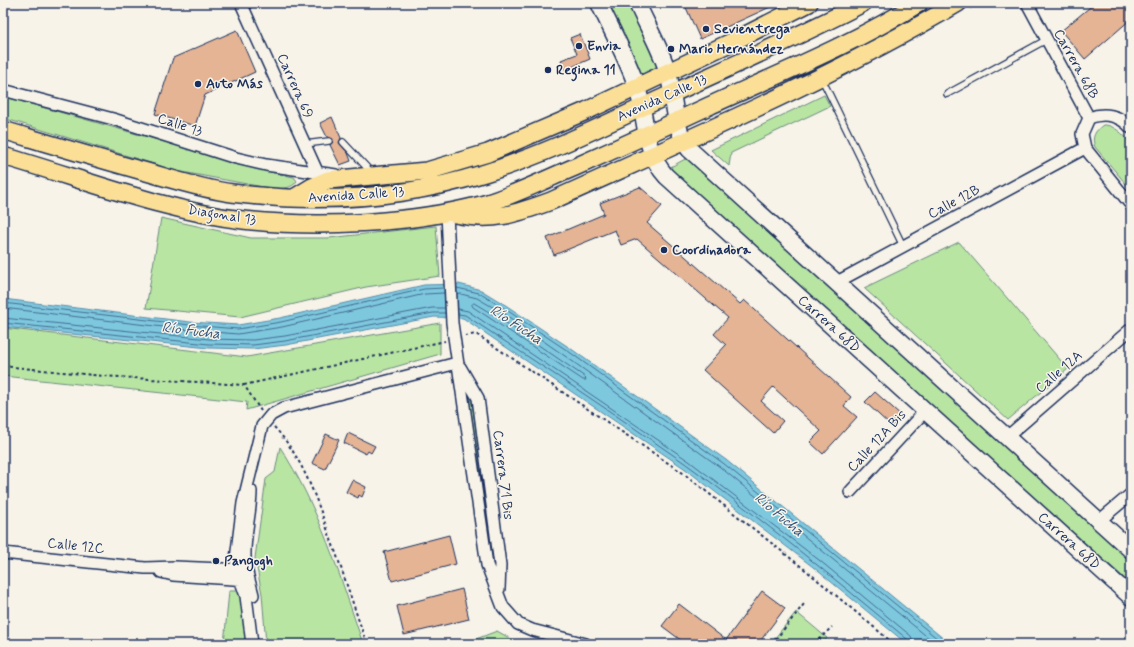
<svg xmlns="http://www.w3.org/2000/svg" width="1134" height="647" viewBox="0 0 1134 647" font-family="Mynerve,sans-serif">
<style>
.green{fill:#b9e5a2;stroke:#6a8a80}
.water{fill:#7ec8de;stroke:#568bab}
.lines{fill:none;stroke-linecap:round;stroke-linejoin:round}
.shore{stroke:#436c91;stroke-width:1}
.building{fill:#e4b495;stroke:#1b2f5e}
.service-casing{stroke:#1b2f5e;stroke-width:8}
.minor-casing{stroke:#1b2f5e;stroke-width:14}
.secondary-casing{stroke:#1b2f5e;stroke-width:19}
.primary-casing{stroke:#1b2f5e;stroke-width:20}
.path{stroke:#1b2f5e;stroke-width:2;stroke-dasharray:3 3;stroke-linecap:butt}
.service{stroke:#f7f3e8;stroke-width:5.5}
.minor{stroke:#f7f3e8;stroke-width:11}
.secondary{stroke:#f7f3e8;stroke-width:16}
.primary{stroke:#fbdf96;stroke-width:17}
.poi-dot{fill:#1b2f5e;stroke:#f7f3e8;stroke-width:1.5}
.labels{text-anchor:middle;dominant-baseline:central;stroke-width:3;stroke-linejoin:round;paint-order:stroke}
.poi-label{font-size:14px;font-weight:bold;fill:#1b2f5e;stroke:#f7f3e8;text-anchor:start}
.street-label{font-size:14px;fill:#1b2f5e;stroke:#f7f3e8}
.water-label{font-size:15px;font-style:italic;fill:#34557e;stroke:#f7f3e8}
</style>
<rect width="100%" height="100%" fill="#f7f3e8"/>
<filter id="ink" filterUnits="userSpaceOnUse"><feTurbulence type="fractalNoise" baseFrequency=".025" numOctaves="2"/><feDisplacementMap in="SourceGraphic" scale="8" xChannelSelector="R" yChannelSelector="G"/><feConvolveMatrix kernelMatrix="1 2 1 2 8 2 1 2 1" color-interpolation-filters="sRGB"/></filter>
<g filter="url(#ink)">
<!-- green -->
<path class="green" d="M607,3h22l31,68 -19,8z
M824,95l6,11 -99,47 -2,13 -18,-16z
M3,96l271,77 20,4 3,4c-5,8 -15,7 -23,8l-97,-18 -174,-53z
M1103,125c10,-1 25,12 28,21 3,8 0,35 0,44l-36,-43c-4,-10 0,-16 8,-22z
M687,158l444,400v26l-464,-415z
M161,218l90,20h78l107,-12 4,50 -74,11 -126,30 -94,-9z
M959,242l109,127 -60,51 -144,-132z
M440,323v31l-194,56 1,-8 -244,-26v-48l244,29z
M467,394l5,8 22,151 -3,1z
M280,447c38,58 61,131 83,197h-97l-4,-50 -7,-36 11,-79 9,-7z
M229,591h13l5,53h-23z
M796,612l31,26 -5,6h-52z
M497,631l23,13h-57z"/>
<!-- water -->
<path class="water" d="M459,284l22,6 26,16 63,42 156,112 224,184h-43l-94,-77 -129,-99 -221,-150 -29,-1 -148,28 -33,4 -44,-1 -206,-21v-28l187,23 48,3 42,-7 144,-33z"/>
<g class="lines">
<!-- shore -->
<path class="shore" d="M457,288l22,5 26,16 63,42 155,112 221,181
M457,293l20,5 26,15 62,43 155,111 216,177
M3,303l187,22 48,4 43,-7 143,-33 20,-1
M474,303l25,15 86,59 1,3h-3l-110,-73 -1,-2z
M3,308l186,22 49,4 44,-7 143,-33 19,-1
M458,309l10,2 221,150 130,99 92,76 3,8
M458,314l7,1c74,49 149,98 221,149 76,55 149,115 221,175l2,5
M3,318l206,21 44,1 32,-4 147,-28h13
M3,323l206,21 44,1 32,-4 148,-28h12"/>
</g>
<!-- building -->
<path class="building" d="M684,3h95l-79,36z
M1095,3h36v16l-46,40 -24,-28z
M237,30l18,42 -50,23 -10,31 -40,-12 18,-56z
M580,34l10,25 -25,11 -4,-10 16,-6 -7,-16z
M332,117l9,21 -2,5 9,10 3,8 -11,4 -10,-20 3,-3v-3l-6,-2 -7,-14z
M640,187l22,19 -15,17 93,81 4,-4 107,97 -7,9 13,11 -34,37 -13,-12 11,-11 -48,-44 -12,14 22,20 -10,12 -70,-63 23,-25 -12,-11 14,-16 -91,-79 -16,6 -6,-15 -61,25 -7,-17 57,-24 -4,-11z
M875,392l27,24 -10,11 -27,-25z
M348,433l27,13 -4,7 -3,-2 -2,3 -22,-11z
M326,434l13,6 -14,29 -13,-6z
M352,480l14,7 -4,10 -3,-2 -1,3 -12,-6z
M449,535l7,29 -64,17 -8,-29z
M462,589l7,30 -65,16 -7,-29z
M762,591l23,17 -27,36h-72l-24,-18 17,-22 47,36z"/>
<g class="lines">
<!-- service casing -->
<g class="service-casing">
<path id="service" d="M822,79l81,167
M947,94l99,-54
M343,142l28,30
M305,144l24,-3"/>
</g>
<!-- minor casing -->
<g class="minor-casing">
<path id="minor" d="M241,3l79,175
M1027,3l62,115
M3,90l110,29 123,39 30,7 70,10
M1131,128c-11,-13 -27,-16 -42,-10l-7,16 3,14 46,57
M447,213l5,110 35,242 16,42 15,17 14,6 54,14
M837,282l248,-134
M460,367l18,31 22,167 -1,24
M1007,437l124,-108
M251,491c0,22 -7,44 -6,66 0,13 5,25 8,38
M850,492l75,-81
M1099,521l32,-27
M3,553l142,15 30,-1 71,3
M161,572l12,3 75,5
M252,644l-6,-48 -9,-26 -1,-11 7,-56 19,-77 9,-11 13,-7 173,-45"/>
</g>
<!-- secondary casing -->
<g class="secondary-casing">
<path id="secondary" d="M599,3c13,28 28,55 38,84 10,32 6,63 29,89l465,421
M637,3c10,23 24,46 31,70 7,24 5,55 21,76l442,401"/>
</g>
<!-- primary casing -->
<g class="primary-casing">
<path id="primary" d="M3,130c47,14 93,28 140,41 29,8 59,18 89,22 84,11 171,6 253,-20 63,-19 124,-51 184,-78 65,-30 131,-59 194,-92
M3,156c77,22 161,55 240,64 74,8 166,4 238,-15 32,-9 63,-25 94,-38 45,-20 89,-40 134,-61 70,-32 144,-62 210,-103
M294,198l18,-11 16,-7 99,-9 61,-18 98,-42 152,-72 71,-36
M455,214c38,8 61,0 96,-13 137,-62 277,-121 407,-198"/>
</g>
<!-- path -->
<path class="path" d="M970,8l8,-5
M465,336l11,-2 207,139 125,99 86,72
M3,366l100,10 141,9 17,26
M244,385l201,-44
M274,427c26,27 40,65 52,99 15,39 27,79 41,118
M525,644l3,-3
M772,644l32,-40
M814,644l18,-17"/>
<!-- service -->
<use href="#service" class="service"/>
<!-- minor -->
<use href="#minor" class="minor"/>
<!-- secondary -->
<use href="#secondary" class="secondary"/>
<!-- primary -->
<use href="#primary" class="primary"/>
</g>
</g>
<!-- markers -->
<g class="poi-dot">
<circle cx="706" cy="29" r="4"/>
<circle cx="579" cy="46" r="4"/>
<circle cx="671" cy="49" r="4"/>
<circle cx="548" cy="70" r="4"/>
<circle cx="198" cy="84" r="4"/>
<circle cx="664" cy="250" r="4"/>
<circle cx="216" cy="561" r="4"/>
</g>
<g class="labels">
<!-- poi labels -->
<g class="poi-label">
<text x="714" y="29">Sevientrega</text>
<text x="587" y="46">Envia</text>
<text x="679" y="49">Mario Hernández</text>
<text x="556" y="70">Regina 11</text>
<text x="206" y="84">Auto Más</text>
<text x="672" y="250">Coordinadora</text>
<text x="224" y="561">Pangogh</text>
</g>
<!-- street labels -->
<g class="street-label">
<text transform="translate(1076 64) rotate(61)">Carrera 68B</text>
<text transform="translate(295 86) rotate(66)">Carrera 69</text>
<text transform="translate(662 98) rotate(-24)">Avenida Calle 13</text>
<text transform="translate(180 125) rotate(18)">Calle 13</text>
<text transform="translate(356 195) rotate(-4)">Avenida Calle 13</text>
<text transform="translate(954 202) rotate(-28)">Calle 12B</text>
<text transform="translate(222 215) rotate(9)">Diagonal 13</text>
<text transform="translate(829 324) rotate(42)">Carrera 68D</text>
<text transform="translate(1059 372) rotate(-41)">Calle 12A</text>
<text transform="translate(877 441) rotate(-47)">Calle 12A Bis</text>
<text transform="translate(503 475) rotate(83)">Carrera 71 Bis</text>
<text transform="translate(1069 541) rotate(42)">Carrera 68D</text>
<text transform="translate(76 546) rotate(6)">Calle 12C</text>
</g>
<!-- water labels -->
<g class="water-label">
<text transform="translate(516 325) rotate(33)">Río Fucha</text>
<text transform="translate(191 331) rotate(7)">Río Fucha</text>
<text transform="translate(779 515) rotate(40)">Río Fucha</text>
</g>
</g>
<!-- margin -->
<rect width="1134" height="647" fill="none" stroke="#f7f3e8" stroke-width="16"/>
<rect x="8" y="8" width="1118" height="631" fill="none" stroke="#1b2f5e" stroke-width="1.5" filter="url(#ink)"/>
</svg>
